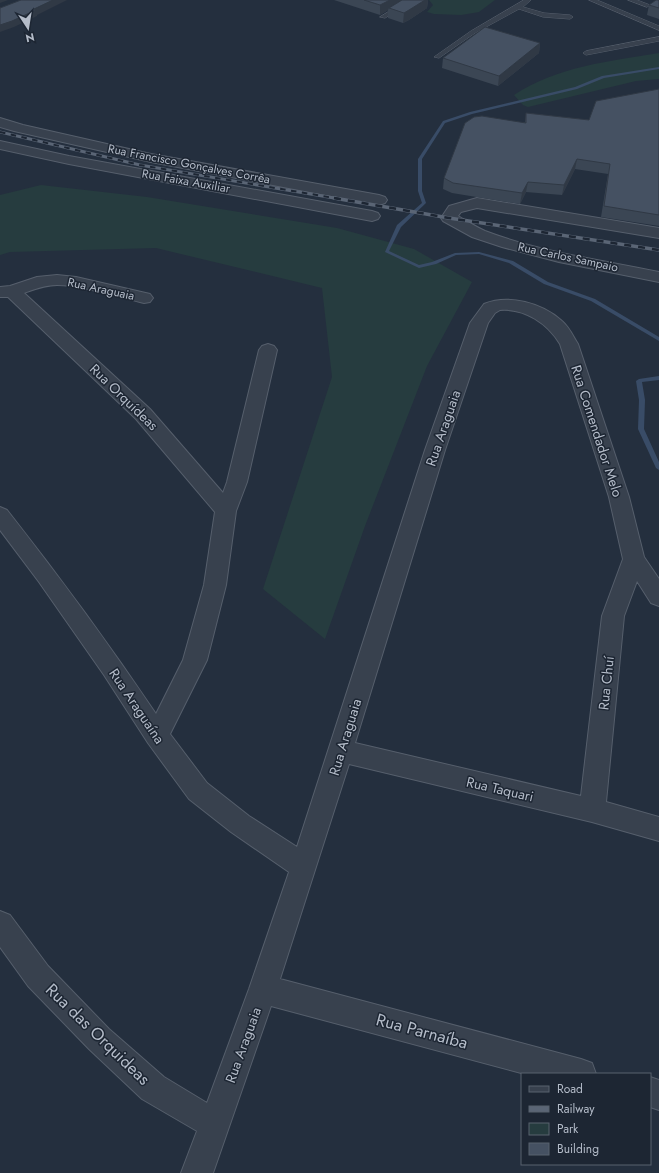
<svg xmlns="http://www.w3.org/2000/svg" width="659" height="1173" viewBox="0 0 659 1173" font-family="Jost,sans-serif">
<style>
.green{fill:#263c3f}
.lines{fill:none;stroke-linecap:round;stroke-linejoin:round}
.stream{fill:#394c67;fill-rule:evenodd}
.lane-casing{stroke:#565f6c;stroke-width:1}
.street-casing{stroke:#565f6c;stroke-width:2}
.lane{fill:#38414e;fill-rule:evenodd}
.street{fill:#38414e;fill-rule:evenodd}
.rail-far1-casing{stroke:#5a6575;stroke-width:3}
.rail-casing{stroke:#5a6575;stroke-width:3.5}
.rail-far1{stroke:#1d2633;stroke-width:2;stroke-dasharray:5.5;stroke-linecap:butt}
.rail{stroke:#1d2633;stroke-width:2.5;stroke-dasharray:7;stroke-linecap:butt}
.wall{fill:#3b4654}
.shaded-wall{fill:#303945}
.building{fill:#455162;stroke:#303945}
.labels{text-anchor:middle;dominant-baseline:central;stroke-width:3;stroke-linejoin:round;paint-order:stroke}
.far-street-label{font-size:12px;fill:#b4bcc9;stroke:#1d2633}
.street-label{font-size:14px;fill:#b4bcc9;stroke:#1d2633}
.near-street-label{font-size:17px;fill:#b4bcc9;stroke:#1d2633}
</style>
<rect width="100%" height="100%" fill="#242f3e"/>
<!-- green -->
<path class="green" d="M429,0h77h-11l-16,12 -18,3 -27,-1 -7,-2 6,-7z
M659,53v26l-23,2 -108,26 -5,-2 -9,-10c42,-28 96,-34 145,-42z
M41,185l106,12 190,31 77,21 58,33 -45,84 -62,160 -40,113 -62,-50 69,-212 -10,-89 -166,-40 -146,4 -10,3v-60z"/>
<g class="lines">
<!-- stream -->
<path class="stream" d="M659,67v2l-55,9 -27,11 -105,25 -27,9 -23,36v32l4,12 -25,24 -12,24 30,14 13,-3 23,-9 24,-1 34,9 35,21 47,17 64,38v4l-68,-40 -47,-17 -35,-21 -30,-9 -23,1 -20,9 -17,4 -34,-16 12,-27 25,-22 -4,-12v-32l25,-38 27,-9 105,-25 27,-11z
M659,376v4l-17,2 3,18 -1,29 15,33v8l-3,-2 -18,-39 1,-29 -3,-19 3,-2z"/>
<!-- lane casing -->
<g class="lane-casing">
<path id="lane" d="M408,0h7l-30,18 -5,-1z
M524,0h7l-8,7 21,6 26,2 3,2 -3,2 -27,-2 -24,-8 -44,24 -36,25 -5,-1 37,-26z
M589,0h8l62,26v4z
M628,0h9l13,5 -3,2z
M659,37v4l-73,14 -3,-2 3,-2z"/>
</g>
<!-- street casing -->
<g class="street-casing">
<path id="street" d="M0,118l23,7 128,29 228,41 6,2 2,3 -2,3 -6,2 -228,-43 -137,-31 -14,-4z
M0,141l69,15 303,55 6,2 2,3 -2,3 -6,2 -303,-57 -69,-15z
M477,198l182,30v10l-182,-30 -16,4 -3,4c9,5 18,11 27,15 55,21 116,29 174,41v10l-100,-20 -57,-15 -30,-10 -29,-16 -2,-3 8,-12z
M57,275l19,2 74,17 3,4 -3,4 -6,1c-26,-6 -61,-18 -87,-18 -12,0 -22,4 -33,8l126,116 73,84 4,-11 32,-132 3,-4 6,-2 6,2 3,4 -30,132 -11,29 -10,74 -19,75 -37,74 37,49 42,33 48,31 128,-397 45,-127 14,-19c25,-10 58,-1 78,17 7,6 11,15 16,23l51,153 15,60 15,22v27l-8,-3 -14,-22 -13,35 -18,186 53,15v24l-67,-19 -243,-58 -69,215 301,80 11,4 4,11h-71l-254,-68 -58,167h-32l16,-42 -55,-32 -53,-50 -61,-63 -28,-39v-36l10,4 38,51 61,63 55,48 43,26 42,-114 40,-117 -58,-40 -42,-33 -41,-56 -44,-68 -65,-93 -39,-52v-23l7,3c52,66 102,134 149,204l27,-54 21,-75 11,-73 -79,-93 -128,-122h-8v-10l10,-1 27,-9zM500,310c25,-2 48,14 60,34l49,153 14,62 -21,57 -21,180 -226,-53 90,-293 43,-127 7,-10z
M650,1077l9,3v30l-9,-3z"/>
</g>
<!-- lane -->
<use href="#lane" class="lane"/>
<!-- street -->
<use href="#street" class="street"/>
<!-- rail-far1 casing -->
<g class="rail-far1-casing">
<path id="rail-far1" d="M0,132l140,33 200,34"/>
</g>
<!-- rail casing -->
<g class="rail-casing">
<path id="rail" d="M334,198l115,20 210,32"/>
</g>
<!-- rail-far1 -->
<use href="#rail-far1" class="rail-far1"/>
<!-- rail -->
<use href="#rail" class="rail"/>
</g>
<!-- wall -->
<path class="wall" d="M334,0h94l-1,8 -18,12 -6,3 -15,-5v-8l-8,5z
M659,0v19l-12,-4 2,-10z
M540,43l-1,10 -41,33 -56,-18 1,-10z
M659,89v137l-58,-9 7,-43 -33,-5 -13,26 -36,-3 -6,12 -68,-11 -9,-4 1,-11 81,-56 1,-9 63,7z"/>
<!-- shaded-wall -->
<path class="shaded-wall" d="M0,0h8l-8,3z
M53,0h14l-30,15v1l-23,11 -14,5v-7z
M390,0h14l-15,8 -1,2 -8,5v-10z
M425,0h3l-1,8 -18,12 -6,3 1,-10z
M540,43l-1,10 -41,33 1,-10z
M577,159l-2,10 -13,26 2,-10z
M528,182l-2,10 -6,12 2,-11z"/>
<!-- building -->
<path class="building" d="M21,0h32l-19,9 2,1 -24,11 -12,4v-17z
M364,0h26l-10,5z
M402,0h23l-16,10 -5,3 -15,-5z
M656,0h3v8l-10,-3z
M485,27l55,16 -41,33 -56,-18z
M659,89v126l-55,-9 6,-42 -33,-5 -13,26 -36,-3 -6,11 -69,-10 -9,-5 21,-55 9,-6 8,-1 44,7v-10l63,7 7,-19z"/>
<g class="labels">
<!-- far-street labels -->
<g class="far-street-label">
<text transform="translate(189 164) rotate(11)">Rua Francisco Gonçalves Corrêa</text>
<text transform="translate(186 181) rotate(10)">Rua Faixa Auxiliar</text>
<text transform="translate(568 257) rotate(12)">Rua Carlos Sampaio</text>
<text transform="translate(101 289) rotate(12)">Rua Araguaia</text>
</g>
<!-- street labels -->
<g class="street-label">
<text transform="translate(124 397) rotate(44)">Rua Orquídeas</text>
<text transform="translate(443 428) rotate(-71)">Rua Araguaia</text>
<text transform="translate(597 431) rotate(72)">Rua Comendador Melo</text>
<text transform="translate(606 683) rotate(-84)">Rua Chuí</text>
<text transform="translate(137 706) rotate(56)">Rua Araguaína</text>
<text transform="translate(345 737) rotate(-73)">Rua Araguaia</text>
<text transform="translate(500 789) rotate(13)">Rua Taquari</text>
<text transform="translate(243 1045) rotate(-70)">Rua Araguaia</text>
</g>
<!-- near-street labels -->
<g class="near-street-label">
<text transform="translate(422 1031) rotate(15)">Rua Parnaíba</text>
<text transform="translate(98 1034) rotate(44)">Rua das Orquideas</text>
</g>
</g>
<!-- legend -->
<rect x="521" y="1073" width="130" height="92" fill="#1d2633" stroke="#59626f"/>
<rect x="529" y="1086" width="20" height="6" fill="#38414e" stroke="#59626f"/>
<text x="557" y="1093" font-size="12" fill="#b4bcc9">Road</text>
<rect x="529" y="1106" width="20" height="6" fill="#5a6575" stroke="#59626f"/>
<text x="557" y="1113" font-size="12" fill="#b4bcc9">Railway</text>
<rect x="529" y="1123" width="20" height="12" fill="#263c3f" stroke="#59626f"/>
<text x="557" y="1133" font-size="12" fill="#b4bcc9">Park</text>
<rect x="529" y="1143" width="20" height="12" fill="#455162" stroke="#59626f"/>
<text x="557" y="1153" font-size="12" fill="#b4bcc9">Building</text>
<!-- north arrow -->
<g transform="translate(28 28) rotate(168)" stroke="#1d2633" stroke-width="3" paint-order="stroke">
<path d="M0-3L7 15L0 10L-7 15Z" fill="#b4bcc9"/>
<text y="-6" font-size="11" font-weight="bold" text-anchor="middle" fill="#b4bcc9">N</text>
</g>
</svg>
